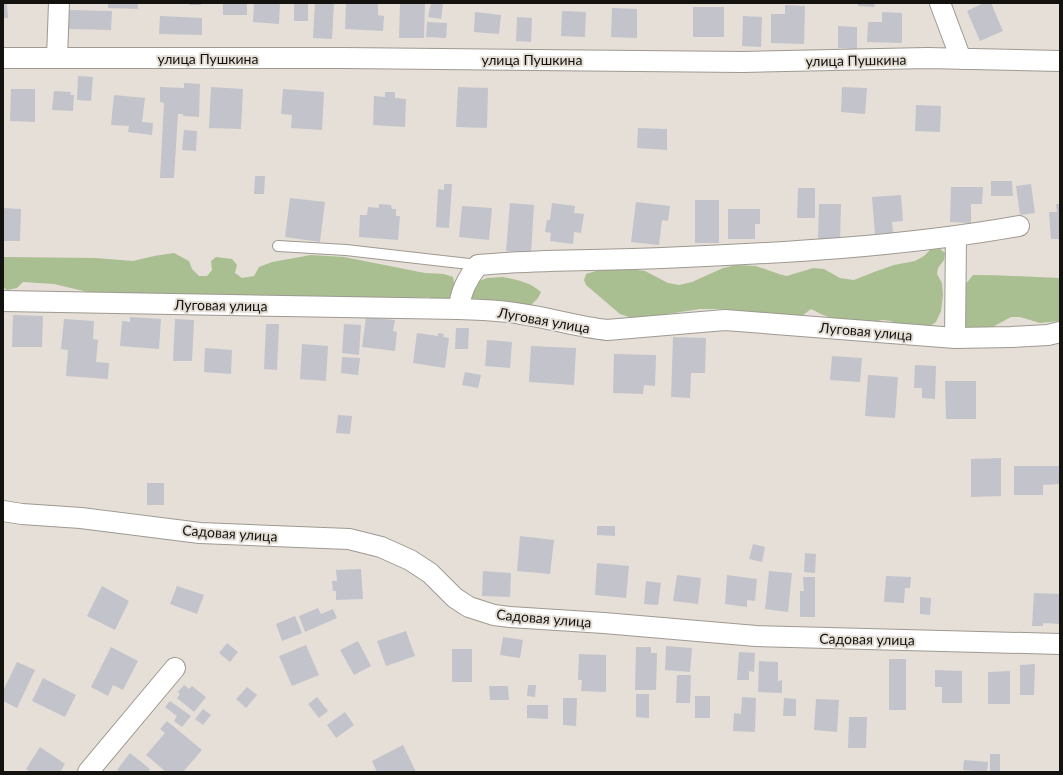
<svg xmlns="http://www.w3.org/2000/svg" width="1063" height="775" viewBox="0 0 1063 775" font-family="Lato,sans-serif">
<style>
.green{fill:#aabf91}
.building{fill:#c3c3cc}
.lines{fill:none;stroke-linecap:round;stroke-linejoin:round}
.lane-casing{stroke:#9e9991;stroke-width:12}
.street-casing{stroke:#9e9991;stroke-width:22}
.lane{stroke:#fff;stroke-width:10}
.street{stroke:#fff;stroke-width:20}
.labels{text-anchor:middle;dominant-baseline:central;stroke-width:4;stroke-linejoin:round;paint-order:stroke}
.street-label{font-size:14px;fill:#14120f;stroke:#e5dfd7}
</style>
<rect width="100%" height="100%" fill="#e5dfd7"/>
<!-- green -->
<path class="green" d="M939,248l6,5 -1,7 -6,8 -1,6 5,9 1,12 -2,16 -5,11 -7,5 -21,2 -17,-8 -8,-1 -11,2 -37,-3 -12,-4 -12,-6 -13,10 -75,-10h-23l-65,10 -15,-5 -34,-29 -2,-5 2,-6 13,-4 31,-1 15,2 23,12 11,2 13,-3 31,-14 14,-3 19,1 23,8 8,2 26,-8 11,1 16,9 14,2 20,-8 20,-7 21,-4 9,-5 6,-6z
M174,253l15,8 3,8 7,7h8l5,-6 -1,-9 5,-4 16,2 5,6 -2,8 7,5 12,-2 5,-9 13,-5 39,-7 33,2 81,16 19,1 9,3 2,11 -4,10 -11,3 -12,-4 -53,3 -246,-5 -41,-3 -34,-8 -31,-2 -6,6 -10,2 -4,-3v-30l93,1 37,3 21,-5z
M973,275c29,0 58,2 87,3v43l-20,2 -20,-6h-9l-24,13 -20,-1 -6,-9 4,-35z
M503,277c14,3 27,5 38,15l-3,6 -10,10 -52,-4 -7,-8 5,-13 13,-5z"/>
<!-- building -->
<path class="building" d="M3,3h4l1,15h-5z
M108,3h30v6l-30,-1z
M189,3h12v2h-12z
M223,3h24v12h-24z
M254,3h26l-1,21 -26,-2z
M294,3h14v18h-14z
M315,3h19l-2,36 -19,-1z
M346,3h32v12l6,1 -1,15 -38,-2z
M400,3h25l-1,35h-25z
M431,3l12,1 -2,15 -13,-2z
M858,3h17l-1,4 -16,-1z
M984,3h7l12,28 -23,10 -13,-30z
M785,5l20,1 -1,38 -33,-1v-29h14z
M693,7h31v30h-31z
M612,8l25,1v29l-26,-1z
M68,10l44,1 -1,19 -43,-1z
M562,11l24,1 -1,25 -24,-1z
M475,12l26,3 -2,19 -25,-2z
M882,12l20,1v30l-35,-1 1,-20h14z
M160,16l42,2v17l-43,-1z
M743,16l19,1 -1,30 -19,-1z
M517,17l15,1 -1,24 -15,-1z
M427,22l20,1 -1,15 -20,-1z
M838,26l19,1v22l-19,-1z
M78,76l15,1 -2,24 -14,-1z
M184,83l16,1 -1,33 -16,-1v-2h-5l-4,64h-14l4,-75 -4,-1v-15l24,1z
M211,87l32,2 -2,40 -32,-1z
M458,87l30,1 -1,40 -31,-1z
M842,87l25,1 -2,26 -24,-2z
M11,89h24v33l-25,-1z
M283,89l41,3 -2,38 -31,-2 1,-13 -11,-1z
M54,91l17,1 -1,3h4l-1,16 -21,-1z
M385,92h10v6l11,1 -1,28 -32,-2 1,-29 11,1z
M114,95l31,3 -3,24 11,1 -1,12 -24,-3 1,-6 -18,-1z
M916,105l25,1 -1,26 -25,-1z
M638,128l29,1v21l-30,-2z
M184,130l13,1 -1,20 -14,-1z
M255,176h10l-1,18h-10z
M991,181h21l1,15h-22z
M444,184h8l-3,44 -13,-1 2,-38 6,1z
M1031,184l4,29 -15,2 -4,-29z
M951,187h32l-1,17h-11v19l-21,-1z
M798,188h17v30h-18z
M901,195l2,26 -11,1 1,11 -18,1 -3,-37z
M290,198l35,4 -5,40 -35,-5z
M695,200h24v43h-24z
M636,202l34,4 -2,15 -6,-1 -3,25 -28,-3z
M510,203l24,2 -3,48 -25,-2z
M552,203l23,3 -1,7 10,1 -3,19 -7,-1 -1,12 -23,-3 1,-8 -6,-1 2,-12h3z
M379,204l12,1 1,4h4v7h4l-2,24 -39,-3 1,-22h7l1,-8 11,1z
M819,204h22l-1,36 -22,-1z
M1056,204h4v35h-9l-2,-27h8z
M462,206l30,2 -3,32 -30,-3z
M3,208l18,1 -1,32h-17z
M728,209h32v15h-5v15h-27z
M13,315l30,1 -1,31h-30z
M130,317l31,2 -2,30 -39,-3 2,-25 8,1z
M366,317l29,3 -2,11 4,1 -2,19 -33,-4z
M64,319l30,2 -1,18 5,1 -2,22 13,1 -1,16 -42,-3 2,-26 -7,-1z
M175,319l19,1 -2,41h-19z
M266,324h13l-2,46 -13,-1z
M344,324l17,1 -2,30 -17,-2z
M456,328h13l-1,21h-13z
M417,333l21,3v-3l6,1 -1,3 6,1 -4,30 -32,-5z
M673,337l33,1 -1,35h-14l-1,25 -19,-1z
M487,340l25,2 -2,26 -25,-2z
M302,344l26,2 -2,35 -26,-2z
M531,346l45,2 -2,37 -45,-3z
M205,348l27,2 -1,24 -27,-2z
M614,354l42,1 -1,31 -11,-1 -1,9 -30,-1z
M832,356l30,2 -2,24 -30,-2z
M342,357l18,1 -2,17 -17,-2z
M915,365l21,1 -1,33 -13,-1v-10h-8z
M465,372l16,3 -3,13 -16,-3z
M868,375l30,2 -3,41 -30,-2z
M945,381h31v38h-30z
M338,415l14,1 -2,18 -14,-1z
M1001,458v38l-30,1v-38z
M1014,466h46v18l-17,1v10h-29z
M147,483h17v22h-17z
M597,526h18v10l-18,-1z
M520,536l34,4 -4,34 -33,-3z
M753,544l12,3 -3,15 -13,-3z
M805,553l11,1 -1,19 -11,-1z
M597,563l32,3 -3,32 -31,-3z
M361,569l2,30 -27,1v-9h-3l-1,-10h5l-1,-11z
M483,571l28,2 -1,24 -28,-1z
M769,571l23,2 -4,39 -23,-3z
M677,575l24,3 -3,26 -25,-3z
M727,575l30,4 -2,22 -8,-1v7l-22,-3z
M886,576l25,1 -1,11h-5l-1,15 -20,-1z
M803,577h12v40h-15v-26h4z
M646,581l15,2 -3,22 -14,-1z
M102,586l27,15 -14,29 -28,-14z
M177,586l27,9 -7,19 -27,-10z
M1034,593l26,1v30l-17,-1v3h-11z
M920,597l11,1 -1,17 -10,-1z
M318,608l3,6 12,-5 4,9 -32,14 -6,-16z
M295,616l7,17 -20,8 -6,-17z
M406,631l9,25 -29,10 -9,-25z
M503,637l20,3 -3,18 -20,-3z
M358,641l13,25 -17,9 -14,-25z
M227,643l11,9 -8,10 -11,-9z
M306,645l13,30 -27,11 -13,-30z
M666,646l26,2 -2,24 -25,-2z
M111,647l27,14 -15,29 -10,-5 -5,11 -17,-9z
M636,647h15v6h6l-1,37h-21z
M452,649h20v33h-20z
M739,652l16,1 -1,19 -5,-1v9h-12z
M579,654l27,1v37l-25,-1 1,-11h-4z
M889,659h17v51h-17z
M759,661l19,1v19l4,-1v13l-24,-1z
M17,662l18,8 -18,38 -14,-7v-10z
M1035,664l-1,31h-14v-30z
M935,670l27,1v32h-20v-16h-7z
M1010,671v33h-22v-32z
M677,675h14l-1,28h-14z
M43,678l33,17 -11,22 -33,-16z
M184,685l5,4 3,-3 14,11 -12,15 -17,-14 3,-4 -2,-2z
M528,685h8l-1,12 -8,-1z
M489,686h19l1,14h-19z
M247,687l10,8 -11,13 -10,-9z
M636,694h13v24l-13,-1z
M695,696h15v22h-15z
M317,697l11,14 -9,7 -11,-14z
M742,697l14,1 -1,34 -22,-1 1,-18 7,1z
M563,698h14l-1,28 -13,-1z
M784,698l12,1v17h-13z
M816,699l23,1 -2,32 -23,-2z
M170,701l21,15 -9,11 -8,-6 3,-5 -12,-9z
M527,705h21v14l-21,-1z
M203,709l8,6 -8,10 -8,-6z
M345,712l9,13 -18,13 -9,-13z
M849,717h18l-1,31h-18z
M167,721l35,29 -19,22h-17l-20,-17 19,-22 -5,-4z
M403,745l13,27h-39l-5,-11z
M40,747l25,17 -5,8h-30l-4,-3z
M130,753l20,16 -2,3h-28l-3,-2z
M990,754h10v17h-10z
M964,760l24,2 -1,10 -24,-2z"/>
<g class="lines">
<!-- lane casing -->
<g class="lane-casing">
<path id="lane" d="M278,246l68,4 132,15"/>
</g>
<!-- street casing -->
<g class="street-casing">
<path id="street" d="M940,3l21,56
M3,58h342l398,4 184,-4 133,3
M57,58l2,-55
M3,301l456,8c21,1 42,1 62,5 29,4 57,13 86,16l118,-10 230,18 56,-1 37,-2 12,-3
M459,309c1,-17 8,-30 19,-44 61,-6 122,-4 184,-7 119,-5 239,-11 357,-32
M955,338l1,-102
M3,511l19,3 59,4 119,15 149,6 32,8 29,13 20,13 25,25 14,9 25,8 16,2 94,6 152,13 304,8
M88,772l87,-104"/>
</g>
<!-- lane -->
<use href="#lane" class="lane"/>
<!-- street -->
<use href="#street" class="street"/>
</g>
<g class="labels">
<!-- street labels -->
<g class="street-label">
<text x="208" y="58">улица Пушкина</text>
<text x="532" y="59">улица Пушкина</text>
<text transform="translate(856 60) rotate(-1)">улица Пушкина</text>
<text transform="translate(221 305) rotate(1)">Луговая улица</text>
<text transform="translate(544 320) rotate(10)">Луговая улица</text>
<text transform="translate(866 331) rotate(5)">Луговая улица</text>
<text transform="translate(230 533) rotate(4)">Садовая улица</text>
<text transform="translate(544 618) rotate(5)">Садовая улица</text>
<text transform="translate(867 639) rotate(1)">Садовая улица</text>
</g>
</g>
<!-- border -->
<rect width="1063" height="775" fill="none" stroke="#14120f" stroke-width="8"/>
</svg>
